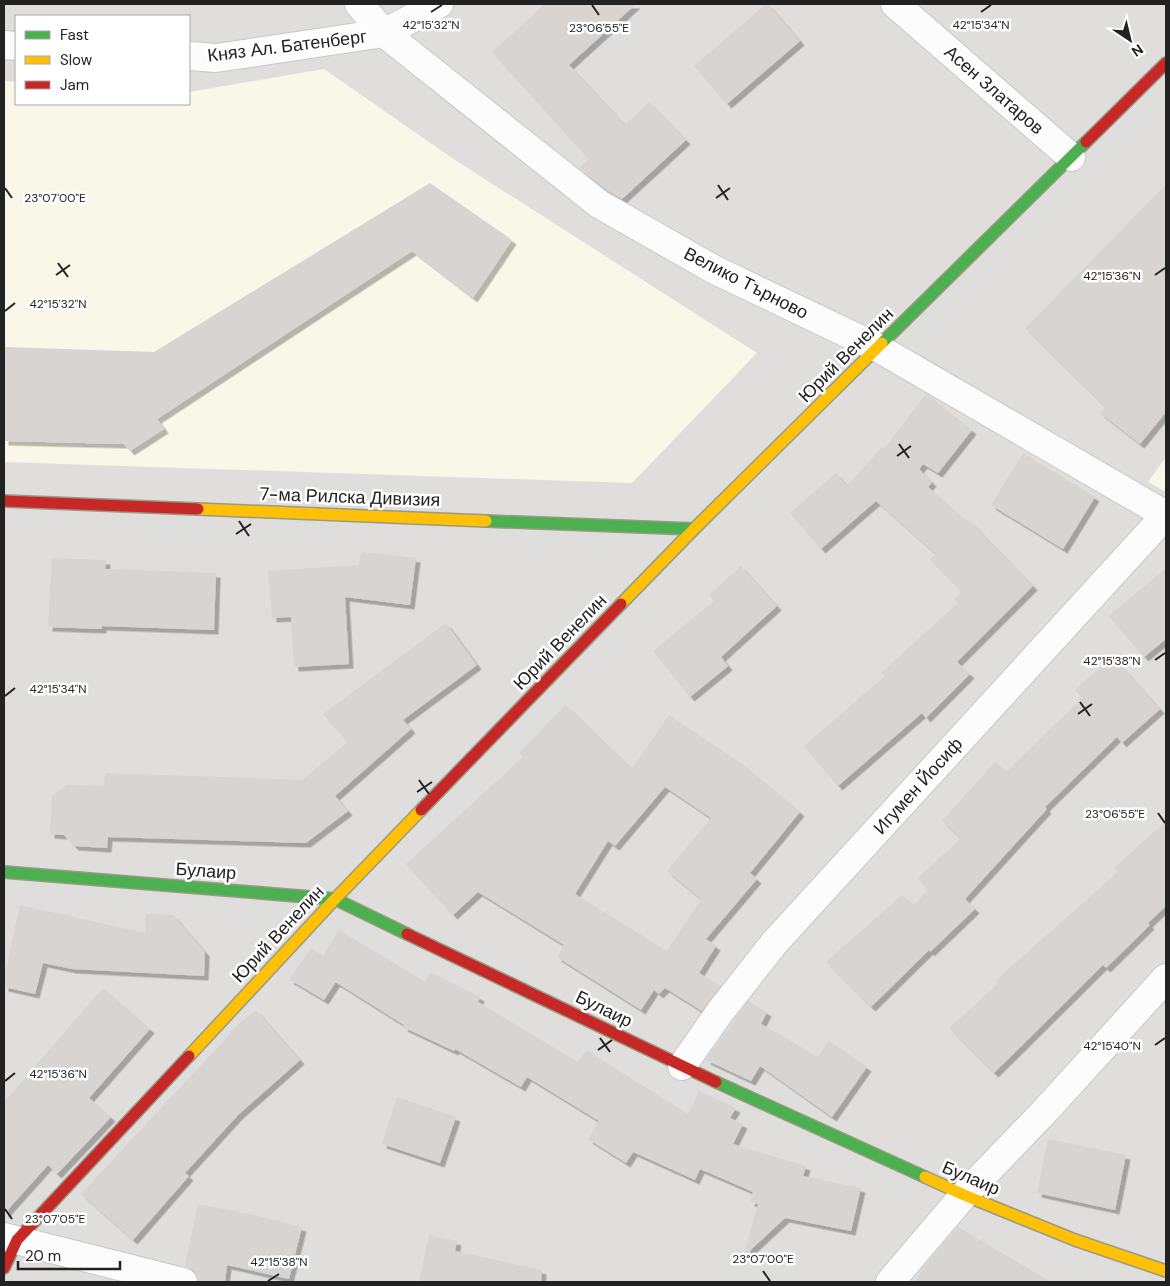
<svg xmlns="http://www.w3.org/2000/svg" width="1170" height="1286" viewBox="0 0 1170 1286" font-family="'DM Sans',sans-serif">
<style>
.residential{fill:#dfdedc;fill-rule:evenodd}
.education{fill:#f8f7e8}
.building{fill:#d7d4d2;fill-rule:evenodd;filter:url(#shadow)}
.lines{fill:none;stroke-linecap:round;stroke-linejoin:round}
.street-casing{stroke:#c9c8c7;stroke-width:30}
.fast-casing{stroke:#999a82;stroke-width:14}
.slow-casing{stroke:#999a82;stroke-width:14}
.jam-casing{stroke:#999a82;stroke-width:14}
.street{stroke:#fdfcfc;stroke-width:28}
.fast{stroke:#4caf50;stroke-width:11}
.slow{stroke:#ffc107;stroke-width:11}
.jam{stroke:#c62828;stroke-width:11}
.ticks{fill:none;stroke:#222;stroke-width:2}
.labels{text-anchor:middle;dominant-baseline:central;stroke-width:5;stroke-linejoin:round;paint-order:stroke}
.street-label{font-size:18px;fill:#222;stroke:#fff}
.ticks-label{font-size:12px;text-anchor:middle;fill:#222;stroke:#fff;stroke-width:5;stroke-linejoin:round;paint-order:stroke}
</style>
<defs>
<filter id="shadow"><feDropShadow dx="4.5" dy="4.5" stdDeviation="0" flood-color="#0004"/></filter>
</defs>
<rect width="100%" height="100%" fill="#f0eeeb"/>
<!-- residential -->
<path class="residential" d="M4,4h1162v1278h-1162zM16,16h173v88h-173z"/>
<!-- education -->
<path class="education" d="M324,69l131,91 302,193 -125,130 -628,-21v-381l12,1v22h173v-12z
M1166,457v35l-18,-10z"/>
<!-- building -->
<path class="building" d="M545,4h91l-67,61 56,60 24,-23 37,38 -64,59 -14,-8 -23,-18 -5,-6 9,-8 -97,-107z
M766,4h2l32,37 -73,63 -33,-38z
M430,183l82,57 -39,58 -61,-47 -255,168 7,10 -34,22 -6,-7 -120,-3v-94l150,5z
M1166,185v227l-26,32 -40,-31 5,-6 -80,-79z
M926,394l46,36 -34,43 -15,-9 -4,5 13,13 -4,5 40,35 2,-1 63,65 -76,76 13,12 -44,44 -4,-5 -84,73 -34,-40 81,-70 -4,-3 77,-70 -4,-4 8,-8 -32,-32 6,-5 -60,-53 -55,48 -31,-36 46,-40 11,13 35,-39 2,2z
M1023,453l72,44 -32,52 -72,-44z
M361,552l55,6 -6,47 -65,-8 4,67 -55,3 -3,-50 -19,1 -4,-47 91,-6z
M52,558l54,2 -1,9 111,4 -2,57 -112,-4v3l-54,-2z
M741,566l36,40 -56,51 7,9 -38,31 -37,-46 61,-50 -5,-6z
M1166,568v71l-22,18 -35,-41z
M446,623l31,42 -74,55 8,9 -76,67 13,15 -42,32 -198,-6 -1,11 -33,-2 -10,-11 -14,-1 2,-38 15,-11 37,1 1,-13 197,7 46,-38 -25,-28z
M1112,656l48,53 -38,34 -5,-6 -72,70 2,2 -82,90 10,10 -45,43 -1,-2 -58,57 -45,-45 76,-67 12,10 14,-15 -10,-12 43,-40 -19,-17 53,-59 11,10 76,-74 -7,-8z
M566,705l66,64 37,-54 76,51 55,46 -50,61 7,6 -51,60 10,7 -17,27 22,13 -19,25 -37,-23 -6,6 -5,-4 -13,20 -84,-53 7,-12 -86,-53 -25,23 -47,-51 117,-107 -4,-4zM665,787l46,31 -44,53 34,28 -34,52 -92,-57 33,-53 7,5z
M1166,821v85l-18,17 2,2 -44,43 -3,-3 -109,108 -45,-45 50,-45 -3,-3 122,-108 -4,-4z
M20,905l125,28 1,-19 27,1 32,37 -1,24 -132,-7 -29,-6 -8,31 -31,-7v-10z
M339,930l86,52 5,-10 50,25 -2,5 100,60 8,-12 102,64 11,-23 37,17 -6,10 13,6 -10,20 73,22 -3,10 58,12 -10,43 -66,-13 -42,39 15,-53 -8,-2 3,-10 -53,-23 -5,11 -62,-28 -7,11 -38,-24 11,-18 -72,-44 -6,10 -66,-38 -1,2 -51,-24 1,-2 -67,-42h-2l-11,17 -32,-19 -3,-1 22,-32 12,8z
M103,988l47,41 -61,69 22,19 -54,57 -9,-9 -44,49v-112z
M748,1001l19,11 -6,12 57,33 11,-16 38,26 -35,50 -72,-51 -9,15 -45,-21z
M256,1010l44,50 -62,55 -53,58 4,3 -56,64 -52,-46 161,-173z
M397,1097l59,20 -16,46 -58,-19z
M1048,1139l78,16 -11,55 -78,-17z
M198,1204l61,12 43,11 -13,52 -62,-14 -2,17h-27v-5l-4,-6 -9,-5z
M958,1227l93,55h-136l11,-18z
M429,1235l28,6 -2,10 87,19 -1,12h-122z"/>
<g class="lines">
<!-- street casing -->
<g class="street-casing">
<path id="street" d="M359,4l25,29 215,171 114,65 165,79 288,167
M895,4l176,153
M4,45l12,1
M189,56l27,2 168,-25 55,-29
M682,1066l38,-54 55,-70 391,-427
M4,1237l179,45
M890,1282l74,-87 80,-83 122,-134"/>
</g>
<!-- fast casing -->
<g class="fast-casing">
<path id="fast" d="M882,343l204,-201
M486,521l208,8
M4,872l331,27 72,35
M716,1082l209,95"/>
</g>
<!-- slow casing -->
<g class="slow-casing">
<path id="slow" d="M198,509l288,12
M621,604l73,-75 188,-186
M189,1056l146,-157 86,-89
M925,1177l39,18 111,45 91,31"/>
</g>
<!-- jam casing -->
<g class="jam-casing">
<path id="jam" d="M1086,142l80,-79
M4,501l194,8
M421,810l200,-206
M407,934l309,148
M4,1268l13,-28 172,-184"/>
</g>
<!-- street -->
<use href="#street" class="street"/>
<!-- fast -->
<use href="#fast" class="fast"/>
<!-- slow -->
<use href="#slow" class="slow"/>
<!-- jam -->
<use href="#jam" class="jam"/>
</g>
<!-- ticks -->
<path class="ticks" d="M592,5l7,10M431,12l11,-7M981,12l10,-7M718,185l10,15M5,188l7,10M716,198l14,-10M58,263l10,14M56,275l14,-10M1155,275l10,-7M5,311l10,-8M899,444l10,14M897,456l14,-10M239,521l10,15M236,534l15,-10M1155,660l10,-7M5,696l10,-8M1080,702l10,14M1078,714l14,-10M419,780l10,14M417,792l15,-10M1158,813l7,10M600,1038l10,14M1155,1045l10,-7M598,1050l14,-10M5,1081l10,-8M5,1209l7,10M763,1271l7,10M268,1281l11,-7"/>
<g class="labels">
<!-- street labels -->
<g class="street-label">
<text transform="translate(287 46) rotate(-7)">Княз Ал. Батенберг</text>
<text transform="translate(994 90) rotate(41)">Асен Златаров</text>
<text transform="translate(746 283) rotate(27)">Велико Търново</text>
<text transform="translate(846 355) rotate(-45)">Юрий Венелин</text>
<text transform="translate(350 497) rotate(2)">7-ма Рилска Дивизия</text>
<text transform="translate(560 642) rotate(-46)">Юрий Венелин</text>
<text transform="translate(918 786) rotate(-48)">Игумен Йосиф</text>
<text transform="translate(206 871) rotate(4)">Булаир</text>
<text transform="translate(278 934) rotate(-47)">Юрий Венелин</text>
<text transform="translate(604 1009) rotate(26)">Булаир</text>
<text transform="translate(971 1178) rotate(23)">Булаир</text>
</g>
</g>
<g class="ticks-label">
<text x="431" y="29">42°15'32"N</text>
<text x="981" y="29">42°15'34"N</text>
<text x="599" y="32">23°06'55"E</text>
<text x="55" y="202">23°07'00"E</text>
<text x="1112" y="280">42°15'36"N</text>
<text x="58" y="308">42°15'32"N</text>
<text x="1112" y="665">42°15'38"N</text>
<text x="58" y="693">42°15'34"N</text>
<text x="1115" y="818">23°06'55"E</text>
<text x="1112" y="1050">42°15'40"N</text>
<text x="58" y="1078">42°15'36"N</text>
<text x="55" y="1223">23°07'05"E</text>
<text x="763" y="1263">23°07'00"E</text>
<text x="279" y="1266">42°15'38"N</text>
</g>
<!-- border -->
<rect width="1170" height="1286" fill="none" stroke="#222222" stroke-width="10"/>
<!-- legend -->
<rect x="15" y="15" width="175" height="90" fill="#ffffff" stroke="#a7a7a7"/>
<rect x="25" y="31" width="25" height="8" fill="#4caf50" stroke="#a7a7a7"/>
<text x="60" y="40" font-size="15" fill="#222222">Fast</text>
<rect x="25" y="56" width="25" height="8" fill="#ffc107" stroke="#a7a7a7"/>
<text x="60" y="65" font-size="15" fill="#222222">Slow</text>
<rect x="25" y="81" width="25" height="8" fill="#c62828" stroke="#a7a7a7"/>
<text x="60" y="90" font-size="15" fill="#222222">Jam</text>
<!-- north arrow -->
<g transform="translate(1130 40) rotate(145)" stroke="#ffffff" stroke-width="4" paint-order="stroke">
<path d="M0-4L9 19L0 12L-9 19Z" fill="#222222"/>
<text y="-8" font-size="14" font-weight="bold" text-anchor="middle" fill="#222222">N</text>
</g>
<!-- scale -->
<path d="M18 1261v8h102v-8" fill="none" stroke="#222222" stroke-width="2.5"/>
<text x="25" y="1261" font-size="15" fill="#222222" stroke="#ffffff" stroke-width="4" paint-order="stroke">20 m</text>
</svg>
